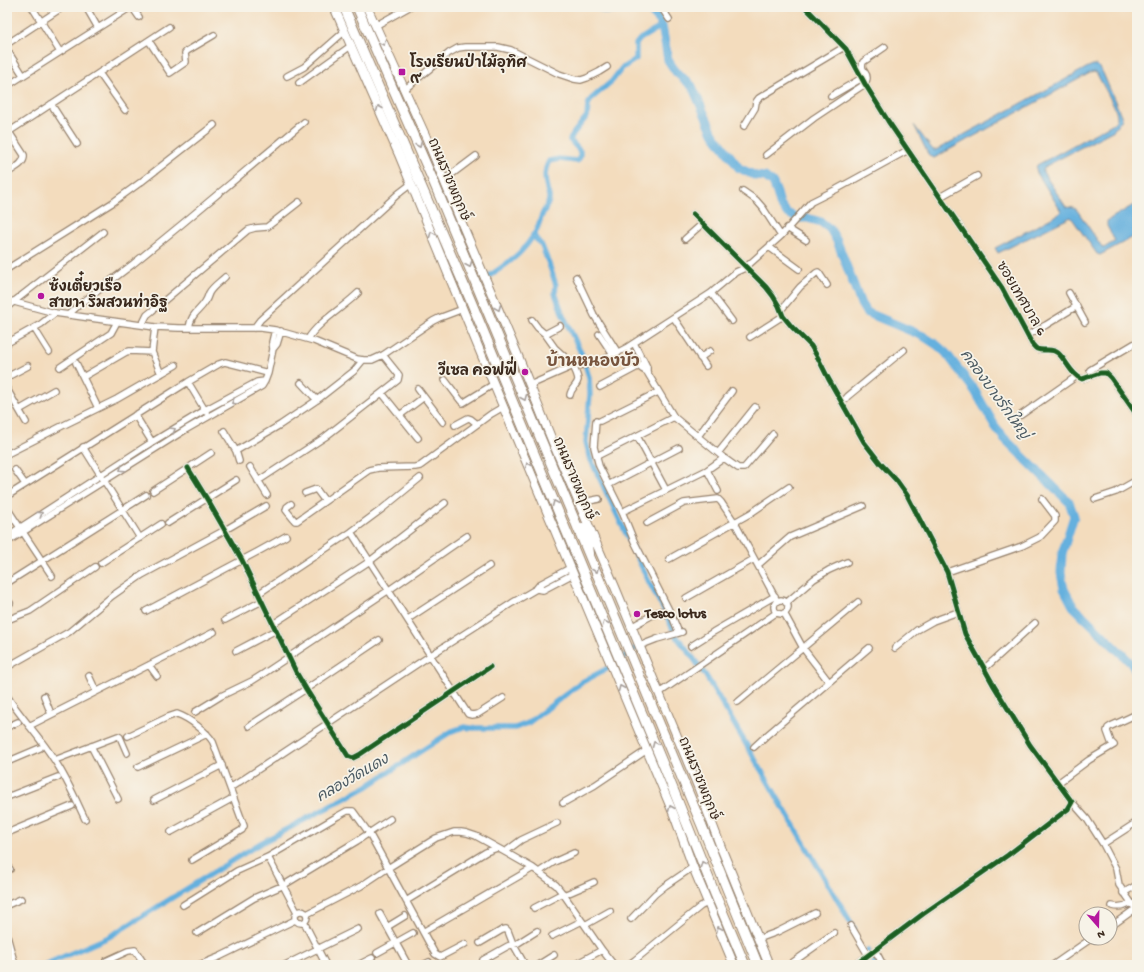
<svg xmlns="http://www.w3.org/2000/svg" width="1144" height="972" viewBox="0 0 1144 972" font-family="'Gochi Hand','Playpen Sans Thai',sans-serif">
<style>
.water{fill:#65b0de;stroke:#506d7e}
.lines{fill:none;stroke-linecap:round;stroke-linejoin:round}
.canal{stroke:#65b0de;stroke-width:5.5}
.river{stroke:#65b0de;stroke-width:9}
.street-casing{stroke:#97836e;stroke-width:8}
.secondary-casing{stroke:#97836e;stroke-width:10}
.primary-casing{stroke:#97836e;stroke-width:11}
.street{stroke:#fff;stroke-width:5.5}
.secondary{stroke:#fff;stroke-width:8}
.primary{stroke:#fff;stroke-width:9}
.cycleway-casing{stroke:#f7f3e8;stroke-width:8}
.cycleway{stroke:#1b5e20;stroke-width:5}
.oneway{stroke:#a79f9a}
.poi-dot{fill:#b5179e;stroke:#f7f3e8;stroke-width:1.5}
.labels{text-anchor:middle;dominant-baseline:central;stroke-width:3.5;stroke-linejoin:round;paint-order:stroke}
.poi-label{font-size:14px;font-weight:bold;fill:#3b2a1e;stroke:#f7f3e8;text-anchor:start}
.street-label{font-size:14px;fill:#3b2a1e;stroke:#f7f3e8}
.water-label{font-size:15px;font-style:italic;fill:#4a5961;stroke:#f7f3e8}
.quarter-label{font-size:16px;font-weight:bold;fill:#77543d;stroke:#f7f3e8}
</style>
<rect width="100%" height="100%" fill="#f7f3e8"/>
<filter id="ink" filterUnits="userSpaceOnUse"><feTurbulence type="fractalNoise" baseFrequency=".025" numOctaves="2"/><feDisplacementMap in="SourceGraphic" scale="8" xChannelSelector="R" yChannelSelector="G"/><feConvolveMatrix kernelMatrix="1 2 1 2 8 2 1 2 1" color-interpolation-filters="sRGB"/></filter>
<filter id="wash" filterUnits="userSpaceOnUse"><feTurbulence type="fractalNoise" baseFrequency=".012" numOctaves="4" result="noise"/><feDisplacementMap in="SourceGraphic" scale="16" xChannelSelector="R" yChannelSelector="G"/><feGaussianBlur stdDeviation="0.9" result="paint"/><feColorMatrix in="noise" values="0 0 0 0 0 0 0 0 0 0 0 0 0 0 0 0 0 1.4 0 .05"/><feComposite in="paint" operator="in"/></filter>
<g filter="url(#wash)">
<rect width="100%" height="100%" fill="#f3dcbd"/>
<!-- water -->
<path class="water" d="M1093,65h4l6,8 18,42 1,4 -8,11 -68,36 -3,4v2l23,35 8,1 3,2 25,37 2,1 11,-7 -8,-15v-5l6,-4 24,-14v32l-37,20 -3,-1 -26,-37 -73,36 -3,-5 64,-34 2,-3 -24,-38 -1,-4 1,-4 75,-41c3,-2 5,-4 5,-8 -1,-9 -15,-32 -20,-42l-3,-2 -4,1 -156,85 -3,-1 -3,-3 -14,-29 19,25h3l152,-83z"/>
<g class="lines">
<!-- canal -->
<path class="canal" d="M533,235l9,11 7,18 7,21 -1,8 8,22 19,40 7,22 1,17 -4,48 4,16 60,126 16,30 10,22 13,16 17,24 148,252
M488,277c20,-14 36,-24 48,-46 3,-6 4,-12 7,-18 2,-5 7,-10 6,-16 0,-3 -2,-6 -2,-9 -3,-10 -3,-18 2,-27l10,-2 18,2 3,-4v-6l-10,-11 3,-6 14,-18 1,-11 3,-6 21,-18 10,-13 14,-9v-15l4,-5 22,-13
M868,951l8,14
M44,965l65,-28 150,-93 109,-58 53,-35 31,-20 12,-4 7,1h44l13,-5 54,-41 30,-16 22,-17 7,-3"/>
<!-- river -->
<path class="river" d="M600,7l6,3 19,-3
M646,7l12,12 4,7 6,34 8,12 16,14 21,47 26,35 17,8 9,1 8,6 4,10 3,11 7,9 10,5h10l14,4 9,7 7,12 18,47 6,16 5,8 57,24 14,9 9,8 29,38 20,35 9,12 65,64 5,14 -12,38 -1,19 3,16 9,17 60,59 4,9"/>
</g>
</g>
<g filter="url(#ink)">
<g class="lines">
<!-- street casing -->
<g class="street-casing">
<path id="street" d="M32,7l28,45
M86,7l12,21
M132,7l7,10
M661,7l8,12
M805,7l41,42 19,35 23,37 114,167 30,56c2,2 3,4 5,5 7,3 14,-2 21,4 9,8 13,22 24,26l18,-6h6l5,5 26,37
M375,26l34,-19
M149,41l21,32 16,-11 -1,-9 2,-2 27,-16
M7,44l56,-37
M7,50l16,25
M99,73l26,37
M287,76l17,-9 41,-36
M299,83l53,-38
M7,86l124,-79
M404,90l45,-37 9,-5 7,-1h33l13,3 48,24 15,5 7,1 6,-2 12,-6 8,-5
M831,96l31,-18
M51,104l26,40
M744,126l11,-18 1,-6 3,-4 85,-51
M7,133l162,-106
M766,155l48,-37 51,-34c1,-2 2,-4 2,-6 0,-7 -7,-7 -4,-16l22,-15
M7,173c7,-5 18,-9 17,-18l-15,-23
M444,180l32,-24
M743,191l13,9 7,8 18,28
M940,197l37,-21
M693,214l73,73 7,9 6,10 4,10 9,11 19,19 7,12 10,20 36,64 17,22 16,17 10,14 40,77 18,62 29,52 36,59 42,57 -4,7 -8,6 -52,40 -85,59 -68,51
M787,228l19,12
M685,239l17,-15
M769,247l30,22
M7,269l105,-66 29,-21 73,-57
M576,277l18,38 24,38
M711,293l21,28
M1069,293l16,29
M7,300l48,13 100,14 24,1h82l14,2 39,11 43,18 6,1h9l11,-5 50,-34 6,-3 24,-9
M7,307l96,-75
M781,310l19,-23 16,-14 2,-1 1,1 8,12
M68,315l11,-10 54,-41 49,-40 122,-102
M674,318l32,48
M532,320l6,8 7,6
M142,325l5,-10 5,-4 96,-81 7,-2 12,-1 32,-25
M560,326l-15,8 10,14 11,10 5,9
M155,327l-3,25 9,22
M34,328l15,24
M189,328c2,-15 10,-16 16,-26 2,-3 3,-6 4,-9 4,-7 11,-11 16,-16
M254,328l6,-8 138,-126 13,-10
M599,334l14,21
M1028,335l18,-10 31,-19
M750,337l33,-21
M308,339c9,-16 36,-32 50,-46
M7,343l34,-19 14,-11
M634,343l6,12
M626,348l16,21 5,3
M273,349l-1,-7 3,-12
M700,358l10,-7
M643,359l4,8v5l27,45 50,41 14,10h6l29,-34
M76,363l22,45
M60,367l51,-34 6,-11
M1090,370l47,-28
M7,377l21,-11
M83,377l43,-25 4,-1 22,1
M445,380l16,21 2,2 31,-19
M188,382l18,30
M301,383l16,17
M530,385l41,-18 23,-4 13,-5 19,-10 85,-55 25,-21 9,-4 36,-32 30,-34 26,-13 71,-39
M600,387l45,-24
M7,389l19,33
M418,389l25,33
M382,393l36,45
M570,395c1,-7 7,-9 8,-15 0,-4 -3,-10 -5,-14
M842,403l6,-7 56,-46
M19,410l35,-20
M135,415l17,27
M400,415l24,-18
M1021,415l56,-39
M596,421l-2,26 5,19 24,48 11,27 38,75 7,17
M600,421l58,-29
M455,425l13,-7 3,1 6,5
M224,431l12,20
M637,436l29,54
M698,436l34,-45
M83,447l57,91
M718,453l37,-46
M7,454l57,-29 53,-26 59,-34
M599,455l75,-38
M239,461l-3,-10 44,-26 37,-25 37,-29 9,-11
M250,467l17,28
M188,468l19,31 35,61 54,112 10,17 42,67 5,2 6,-3 131,-88
M15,470l10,14
M707,470l11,21
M258,481l67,-44 73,-57 1,-5 -16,-20
M610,484l69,-36
M153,491l58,-38
M305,493l11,-4 9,12
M7,496l181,-114 31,-18 6,-2 43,11
M1095,499l21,-7 21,-12
M578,503l21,-4
M291,504l-4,3 -1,3 9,11h2l72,-51 9,-2 37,-1 5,-1 71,-52 12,-7
M7,508l45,68
M626,510l81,-40 17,-12
M168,523l68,-43
M647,523l37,-20 34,-4 3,3 14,21 42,78
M351,532l117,182 4,1 6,-1 25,-16
M7,536l145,-94 53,-32 52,-28 8,-1
M7,542l178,-112 77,-44 3,-5 3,-8 5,-24 4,-5 4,-13
M669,559l82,-46 38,-26
M101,563l60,-39
M758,565l32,-28 73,-31
M947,572l75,-26 18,-9 15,-16v-5l-13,-17
M7,583l139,-88
M536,589l7,1 30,-16
M258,594l93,-62 31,-23 38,-31
M686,598l68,-39
M774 607a7 7 0 1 1 14 0a7 7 0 1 1-14 0Z
M786,603l28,-24 15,-9 18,-8
M7,605l3,-2
M146,611l113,-60 27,-15
M784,613l19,35 26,34
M408,619l81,-53
M7,620l23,-9 65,-44
M225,620l37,-19
M273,624l97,-63 75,-58
M631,627l27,-15 3,-1 4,3
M639,646l18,-7 25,-7
M691,646l22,-14 62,-36
M895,648l22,-18 16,-9 25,-9
M236,651l40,-21
M149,665l8,11
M7,667l62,-35 43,-36 30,-21 83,-45 41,-24
M984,669l51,-46
M89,676l7,15
M659,693l117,-80
M7,696c15,23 34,42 48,65 12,18 21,39 30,58
M44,696l7,18
M738,702l120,-100
M195,712l26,-16 31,-15 11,-7 126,-84 78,-54
M29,726l185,-94
M249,726l57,-37 73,-49
M7,727l11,-5
M128,736l40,-19 9,-3c12,4 30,18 36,28l31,84 -2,4 -50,30
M91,746l27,53
M754,747l13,-12 102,-87
M55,760l63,-24 2,1 7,16
M7,762l33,-14
M138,767l69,-33
M1058,783l31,-23 25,-15 -3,-3 -4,-11 1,-3 3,-2 26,-12
M230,788l201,-133 81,-52 24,-14 4,-5 30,-16
M7,797l51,-20
M154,800l68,-35
M1072,802l15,17 16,25 13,25 3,16 18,26
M563,803l32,-18 52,-35
M171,832l62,-34
M7,833l65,-27
M1103,844l34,-22
M505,852l16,-12 36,-17
M268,857l29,55
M7,870l3,-1
M539,872l15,-10 20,-9
M1123,893l14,-8
M564,895l30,-13
M406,901l80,-49 11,-4
M7,905l14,-6
M183,905l54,-34 31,-14 70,-41 9,-5h6l16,22 66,121 5,3 2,-1 23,-12
M1112,906c7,2 12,1 19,-3
M534,908l29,-15
M295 917a6 6 0 1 1 12 0a6 6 0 1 1-12 0Z
M307,914l54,-28 27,-18 48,-30 18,-6h7l6,1 9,3 29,16 28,16 23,17 8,10 38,55 12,15
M380,914l28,51
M631,919l24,-25 10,-8 28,-19
M304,922l22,43
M585,925l25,-14
M851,926l17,29
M387,927l18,-11
M1110,927l25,-18
M423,932l110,-64
M197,933l57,-35 30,-13 43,-26 30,-18 33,-22
M7,936l8,29
M552,936l30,-15
M758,939l19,-7 38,-19
M480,943l22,-13 4,-1 2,2 5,13 12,21
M875,950l8,15
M377,953l36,-20
M7,960l6,-2
M483,960l25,-14 10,-3 19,-12
M106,961l22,-10 7,-1 10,15
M199,965l20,-8 76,-37
M285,965l73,-36
M358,965l14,-7
M423,965l6,-3
M538,965l16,-10
M574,965l28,-15
M628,965l7,-5 66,-54 7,-3
M789,965l45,-32
M1053,965l39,-27"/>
</g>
<!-- secondary casing -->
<g class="secondary-casing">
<path id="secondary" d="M334,7l66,150 82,199 192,459 19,52 41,98
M367,7l59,130 34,82 56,132 38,94 61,142 84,202 23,61 47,115
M584,527l4,13 2,13"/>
</g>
<!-- primary casing -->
<g class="primary-casing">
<path id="primary" d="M344,7l126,292 195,470 50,125 30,71
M357,7l75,171 270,648 21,53 35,86"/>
</g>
<!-- street -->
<use href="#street" class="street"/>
<!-- secondary -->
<use href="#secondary" class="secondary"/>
<!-- primary -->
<use href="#primary" class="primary"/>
<!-- cycleway casing -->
<g class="cycleway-casing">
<path id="cycleway" d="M805,7l41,42 19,35 23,37 114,167 30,56c2,2 3,4 5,5 7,3 14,-2 21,4 9,8 13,22 24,26l18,-6h6l5,5 26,37
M693,214l73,73 7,9 6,10 4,10 9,11 19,19 7,12 10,20 36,64 17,22 16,17 10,14 40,77 18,62 29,52 36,59 42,57 -4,7 -8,6 -52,40 -85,59 -68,51
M188,468l19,31 35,61 54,112 10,17 42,67 5,2 6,-3 131,-88"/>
</g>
<!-- cycleway -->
<use href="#cycleway" class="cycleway"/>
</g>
<!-- one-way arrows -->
<defs><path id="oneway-chevron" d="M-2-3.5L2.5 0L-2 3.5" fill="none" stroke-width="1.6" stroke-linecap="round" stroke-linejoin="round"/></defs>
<g class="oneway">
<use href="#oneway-chevron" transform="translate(383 43) rotate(65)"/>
<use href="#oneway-chevron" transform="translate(379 108) rotate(-113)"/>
<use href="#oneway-chevron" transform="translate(419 145) rotate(67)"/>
<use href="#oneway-chevron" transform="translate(432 234) rotate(-112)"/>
<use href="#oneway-chevron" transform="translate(469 265) rotate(67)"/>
<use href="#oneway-chevron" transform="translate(498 308) rotate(68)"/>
<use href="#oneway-chevron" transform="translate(524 398) rotate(67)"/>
<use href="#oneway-chevron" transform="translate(234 402) rotate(151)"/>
<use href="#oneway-chevron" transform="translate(173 430) rotate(-31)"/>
<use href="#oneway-chevron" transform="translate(528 465) rotate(-113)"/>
<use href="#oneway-chevron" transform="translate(122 469) rotate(148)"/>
<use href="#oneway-chevron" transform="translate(555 503) rotate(-113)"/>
<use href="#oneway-chevron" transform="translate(40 514) rotate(-33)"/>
<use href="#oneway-chevron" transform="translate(596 570) rotate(67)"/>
<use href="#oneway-chevron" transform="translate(605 623) rotate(-113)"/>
<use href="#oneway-chevron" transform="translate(621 688) rotate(-113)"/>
<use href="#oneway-chevron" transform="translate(655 744) rotate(-113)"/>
<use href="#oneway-chevron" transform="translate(671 808) rotate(-113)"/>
<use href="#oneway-chevron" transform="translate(703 864) rotate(-112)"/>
<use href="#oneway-chevron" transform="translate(719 929) rotate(-113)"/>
</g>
</g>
<!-- markers -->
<g class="poi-dot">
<rect x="398" y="68" width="8" height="8" rx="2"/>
<circle cx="41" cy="296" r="4"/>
<circle cx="525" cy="372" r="4"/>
<circle cx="637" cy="614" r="4"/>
</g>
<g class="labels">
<!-- poi labels -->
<g class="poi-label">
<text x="410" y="64">โรงเรียนป่าไม้อุทิศ<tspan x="410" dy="16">๙</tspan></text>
<text x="49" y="288">ซ้งเตี๋ยวเรือ<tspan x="49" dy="16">สาขา1 ริมสวนท่าอิฐ</tspan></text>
<text x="517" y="372" text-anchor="end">วีเซล คอฟฟี่</text>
<text x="645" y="614">Tesco lotus</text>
</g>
<!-- street labels -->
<g class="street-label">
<text transform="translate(448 180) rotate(67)">ถนนราชพฤกษ์</text>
<text transform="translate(1020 299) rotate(59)">ซอยเทศบาล 6</text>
<text transform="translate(573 479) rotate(67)">ถนนราชพฤกษ์</text>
<text transform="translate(698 779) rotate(68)">ถนนราชพฤกษ์</text>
</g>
<!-- water labels -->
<g class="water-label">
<text transform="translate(994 395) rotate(54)">คลองบางรักใหญ่</text>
<text transform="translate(353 779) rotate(-30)">คลองวัดแดง</text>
</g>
<!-- quarter labels -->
<g class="quarter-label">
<text x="593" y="363">บ้านหนองบัว</text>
</g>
</g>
<!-- margin -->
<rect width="1144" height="972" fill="none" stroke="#f7f3e8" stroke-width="24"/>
<!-- north arrow -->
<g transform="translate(1098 926) rotate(160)"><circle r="19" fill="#f7f3e8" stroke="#aca397"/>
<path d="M0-3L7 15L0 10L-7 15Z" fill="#b5179e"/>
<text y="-6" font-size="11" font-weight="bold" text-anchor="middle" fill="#3b2a1e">N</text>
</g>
</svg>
